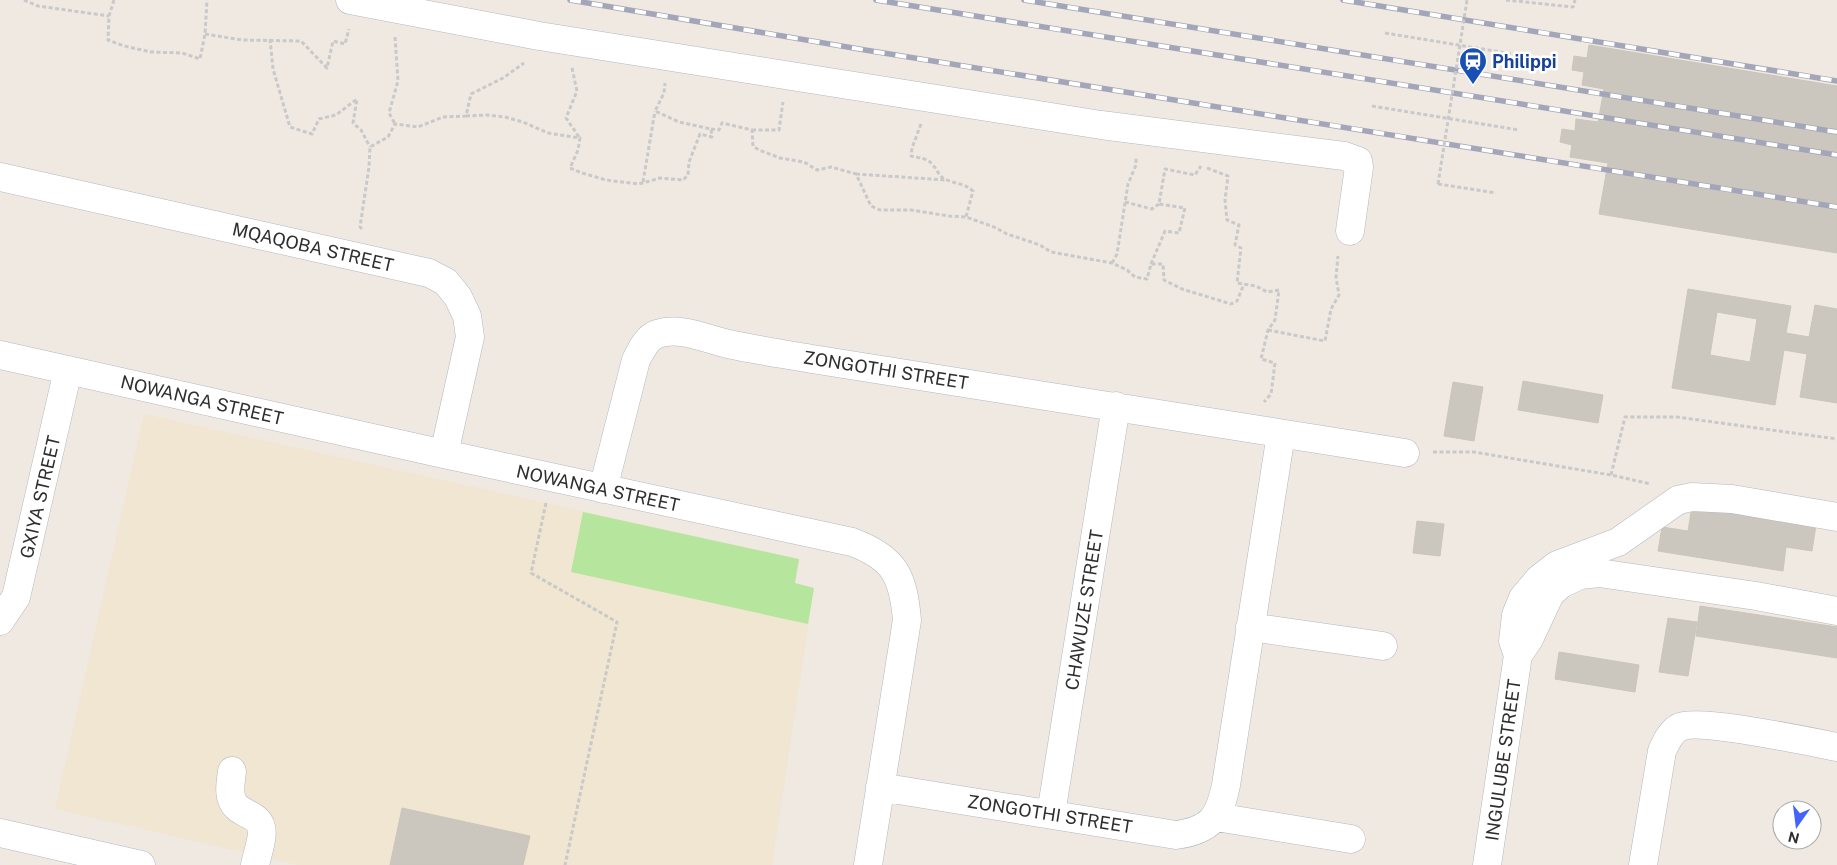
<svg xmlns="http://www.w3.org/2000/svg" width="1837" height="865" viewBox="0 0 1837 865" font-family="'Public Sans',sans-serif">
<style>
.education{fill:#f0e6d1}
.green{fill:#b6e59e}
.building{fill:#cbc7bf;stroke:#cbc5ba;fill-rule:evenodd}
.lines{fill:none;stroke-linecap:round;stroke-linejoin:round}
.minor-casing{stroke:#b4b7c1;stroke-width:29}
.path{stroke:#c9c9c9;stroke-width:3;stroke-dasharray:4 2.5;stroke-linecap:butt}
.minor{stroke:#fff;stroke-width:28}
.rail-casing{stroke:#a3a6b8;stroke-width:5.5}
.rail{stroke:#fff;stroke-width:4;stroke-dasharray:11;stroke-linecap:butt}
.path-bridge{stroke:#c9c9c9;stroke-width:3;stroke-dasharray:4 2.5;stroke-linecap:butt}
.labels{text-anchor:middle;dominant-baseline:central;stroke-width:5;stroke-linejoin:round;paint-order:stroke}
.transit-label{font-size:18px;font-weight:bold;fill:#164399;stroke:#fff;text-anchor:start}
.street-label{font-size:18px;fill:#2e2e2e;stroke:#fff}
</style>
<rect width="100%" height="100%" fill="#efe9e1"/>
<!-- education -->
<path class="education" d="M144,414l655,145 -4,24 19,5 -42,277h-474l-243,-56z"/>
<!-- green -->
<path class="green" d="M583,512l216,47 -4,24 19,5 -6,36 -237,-52z"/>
<!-- building -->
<path class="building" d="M1589,45l248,41v167l-238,-39 9,-51 -38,-6 2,-12 -12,-3 2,-13 13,2 1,-12 22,3 6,-33 -22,-4 2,-13 -12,-2 2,-14 13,2z
M1688,289l103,17 -5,27 23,4 6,-32 22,4v94l-37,-6 7,-43 -23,-4 -9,55 -103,-17zM1717,312l40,7 -7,43 -40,-7z
M1523,381l80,14 -5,28 -80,-13z
M1453,382l30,5 -9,54 -30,-5z
M1692,506l124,19 -4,26 -26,-4 -3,24 -125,-20 4,-24 26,4z
M1417,521l27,3 -4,32 -27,-3z
M1700,606l137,21v31l-141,-22z
M1668,618l29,4 -9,54 -29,-4z
M1559,652l80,13 -4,27 -80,-13z
M402,808l128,28 -7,29h-133z"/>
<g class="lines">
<!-- minor casing -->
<g class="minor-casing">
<path id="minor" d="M350,0l189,36 562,89 243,31 14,5 1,6 -9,64
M0,177l429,96 17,9 12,15 9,19 3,21 -26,117
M0,355l444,99 408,88c43,16 51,34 55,78l-39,245
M603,489l33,-129c5,-9 10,-22 21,-26 23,-8 49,5 71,10 28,6 56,10 84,15l593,94
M0,621l16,-24 52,-227
M1250,627l133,19
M1518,655l-5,-14 3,-26 7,-17 16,-19 18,-14 61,-23 60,-42 14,-3 40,2 105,18
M232,771c-1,10 -4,22 1,31 6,12 25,12 28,25 3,9 -4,28 -6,38
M880,787l296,48c35,-5 43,-17 50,-50l55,-351
M1051,814l65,-408
M1216,817l135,22
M0,833l141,32
M1487,865l31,-210 11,-16 21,-45 11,-10 19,-9 19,-2 157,23 81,15
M1643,865l19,-114c4,-9 9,-20 18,-24 19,-9 131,15 157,20"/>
</g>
<!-- path -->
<path class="path" d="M24,0l14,6 71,10
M114,0l-5,16 -1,24 16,6 27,6 31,1 18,6 5,-25 2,-34
M1506,0l67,7 2,-7
M1385,33l146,24
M205,34l37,6 59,1 26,27 6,-27 12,3 4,-15
M395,37l3,44 -9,32 6,11
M270,39l3,30 17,58 22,7 7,-15 17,-4 21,-16 -4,24 8,7 9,17
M572,68l5,23 -11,27 13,19
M1372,106l147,24
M466,116l20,-1 19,2 18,5 25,11 32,5 -2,12 -8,18 12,5 24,7 33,4 21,-6 23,2 5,-5 1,-13 11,-28 12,3 -1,-8 -32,-7 -24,-11 9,-18 1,-10
M921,124l-9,24 -1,8c8,2 17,2 22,9 5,6 6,12 14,15 9,4 17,3 26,11l-7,26
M711,129l8,1 3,-7 30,7 1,16 6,4 21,8 24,4 13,8 14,-3 25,7 15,32 9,4h31l38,6 17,1 28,10 13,7 33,11 11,7 61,11 15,7 8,7 12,2 4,-15h12l1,16 18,9 49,15 6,-3 7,-17
M752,130h27l4,-28
M1207,168l21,8 -3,24 2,20 12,5 -4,20 6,3 -4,35 19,3 11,6 12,-2 -4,30 -7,10 -7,29 14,4 -4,31 -7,8
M856,174l90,6
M643,182l12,-71
M1438,184l58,9
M1125,202l27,7 7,-5
M362,229l-2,-2 9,-60 1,-20 18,-10 7,-13 23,3 25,-10 23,-1 5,-22 32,-16 21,-15
M1112,263l5,-9 11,-70 8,-19v-7
M1151,264l14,-33 14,2 6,-25 -26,-4 6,-35 30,6 6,-9
M1268,330l57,11 6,-32 8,-14 -3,-18 2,-21
M1433,452h41l137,23 40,9
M1611,475l14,-58h52l160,22
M546,503l-15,70 86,49 -52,243"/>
<!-- minor -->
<use href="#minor" class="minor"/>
<!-- rail casing -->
<g class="rail-casing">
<path id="rail" d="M570,0l295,50 972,157
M876,0l961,155
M1024,0l813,132
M1343,0l494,81"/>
</g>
<!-- rail -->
<use href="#rail" class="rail"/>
<!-- path-bridge -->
<path class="path-bridge" d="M1438,184l29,-184"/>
</g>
<!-- icons -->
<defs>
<g id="station-pin" transform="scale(1.4375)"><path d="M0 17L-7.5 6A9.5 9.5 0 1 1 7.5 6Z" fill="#1a4fb4" stroke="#fff"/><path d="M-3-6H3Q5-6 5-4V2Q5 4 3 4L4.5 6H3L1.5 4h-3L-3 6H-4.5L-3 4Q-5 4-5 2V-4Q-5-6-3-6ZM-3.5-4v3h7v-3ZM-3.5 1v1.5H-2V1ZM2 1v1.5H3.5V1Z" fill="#fff"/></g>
</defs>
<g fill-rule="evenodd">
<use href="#station-pin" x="1473" y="61"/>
</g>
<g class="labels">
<!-- transit labels -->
<g class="transit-label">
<text x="1492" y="61">Philippi</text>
</g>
<!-- street labels -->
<g class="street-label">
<text transform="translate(313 247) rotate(13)">MQAQOBA STREET</text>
<text transform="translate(886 370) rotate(9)">ZONGOTHI STREET</text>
<text transform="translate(202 400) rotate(13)">NOWANGA STREET</text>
<text transform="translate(598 488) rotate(12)">NOWANGA STREET</text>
<text transform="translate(40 497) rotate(-77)">GXIYA STREET</text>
<text transform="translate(1084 610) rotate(-81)">CHAWUZE STREET</text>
<text transform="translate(1503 760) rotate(-82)">INGULUBE STREET</text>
<text transform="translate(1050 814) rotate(9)">ZONGOTHI STREET</text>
</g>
</g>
<!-- north arrow -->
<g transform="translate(1797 825) rotate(194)"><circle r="24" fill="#ffffff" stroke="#ababab"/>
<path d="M0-4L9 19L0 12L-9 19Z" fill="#4264fb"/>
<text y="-8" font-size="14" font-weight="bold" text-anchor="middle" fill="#2e2e2e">N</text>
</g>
</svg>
